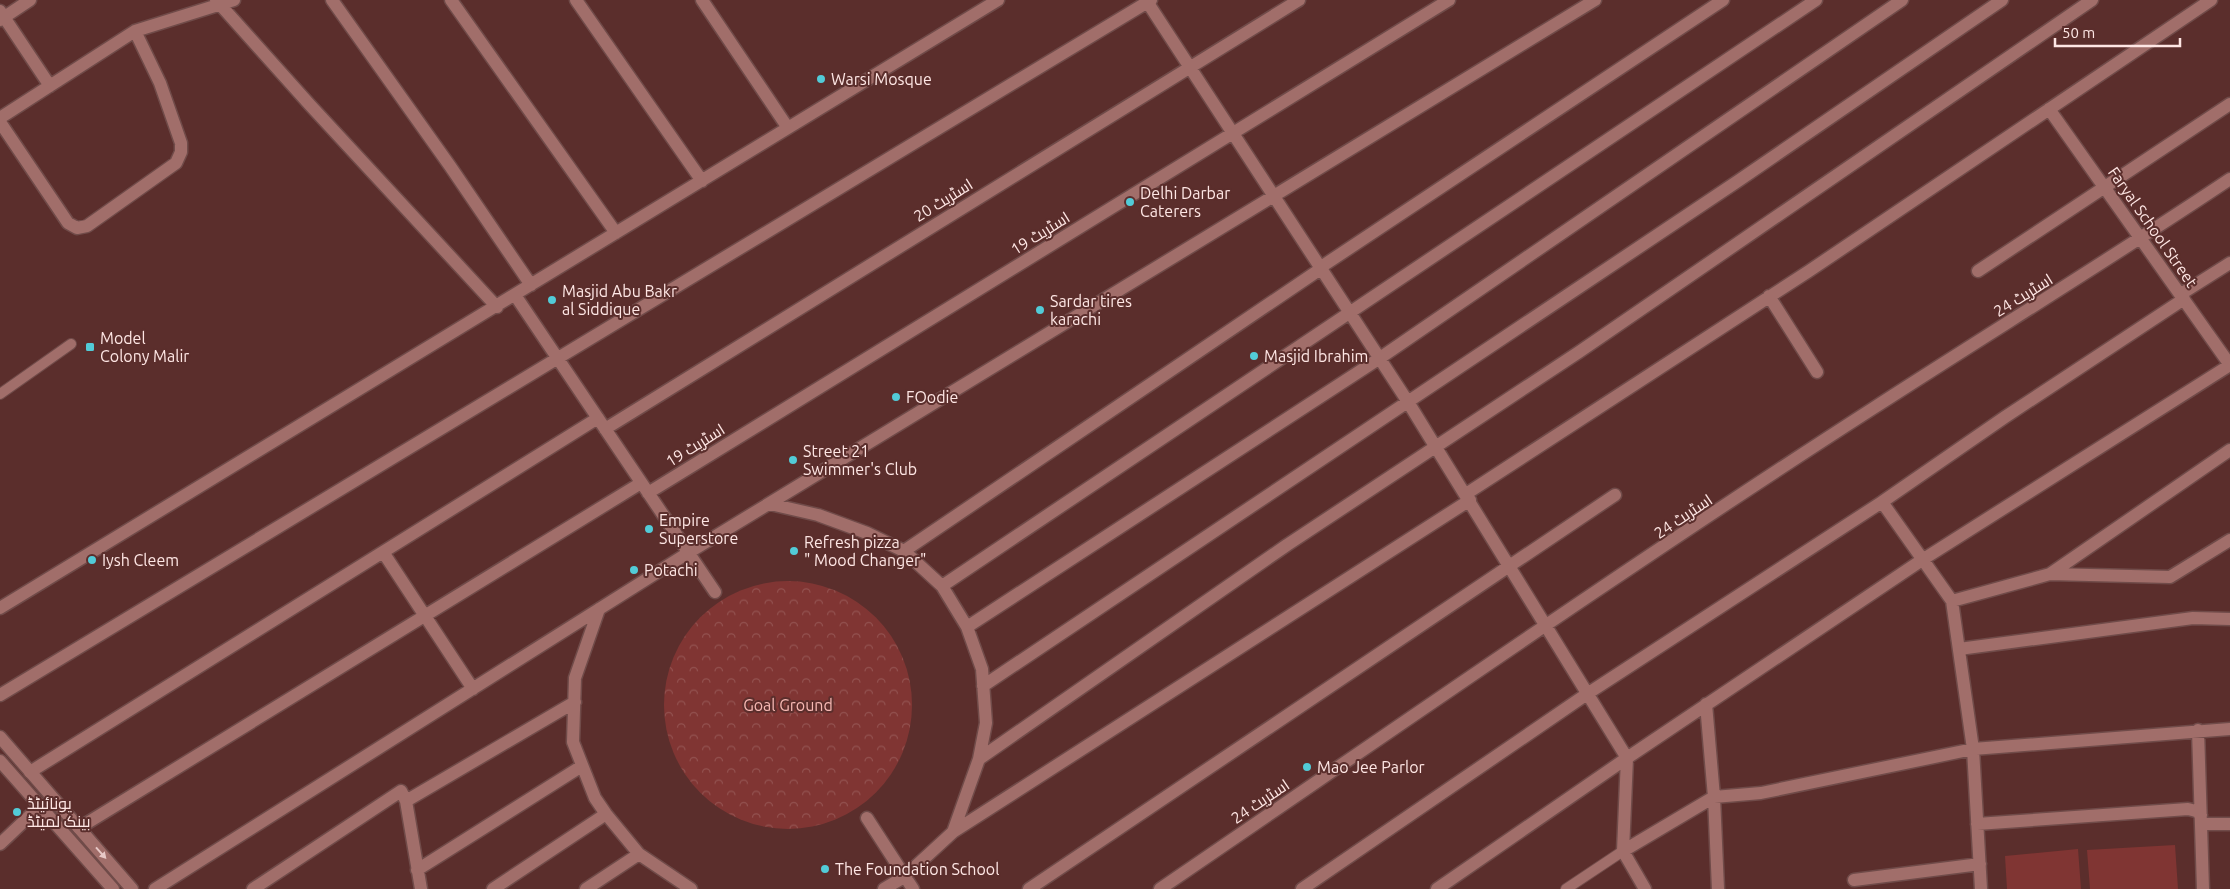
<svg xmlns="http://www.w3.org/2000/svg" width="2230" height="889" viewBox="0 0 2230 889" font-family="Ubuntu,Cairo,sans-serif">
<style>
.grass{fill:#803533}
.park{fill:url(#park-crowns)}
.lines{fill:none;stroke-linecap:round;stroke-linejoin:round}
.lane-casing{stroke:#704b49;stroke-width:12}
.street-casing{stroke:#704b49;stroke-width:15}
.secondary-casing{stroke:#704b49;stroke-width:15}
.lane{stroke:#a16e6a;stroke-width:10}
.street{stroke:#a16e6a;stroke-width:12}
.secondary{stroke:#a16e6a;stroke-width:12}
.oneway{fill:#e7c8c6}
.poi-dot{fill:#52cbd7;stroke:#5b2e2c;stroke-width:2}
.labels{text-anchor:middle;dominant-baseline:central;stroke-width:4;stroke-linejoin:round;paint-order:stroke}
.poi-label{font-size:16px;fill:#fee6e4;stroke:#5b2e2c;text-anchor:start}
.street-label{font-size:16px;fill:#fee6e4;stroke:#5b2e2c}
.park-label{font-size:16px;fill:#f7b9b4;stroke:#5b2e2c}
</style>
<defs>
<pattern id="park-crowns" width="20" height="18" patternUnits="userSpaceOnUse" patternTransform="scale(1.25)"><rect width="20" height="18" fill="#803533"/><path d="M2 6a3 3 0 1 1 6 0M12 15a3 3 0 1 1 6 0" fill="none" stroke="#935250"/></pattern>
</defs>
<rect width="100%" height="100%" fill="#5b2e2c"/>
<!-- grass -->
<path class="grass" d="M2175,845l3,44h-88l-3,-39z
M2078,849l3,40h-74l-2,-33z"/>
<!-- park -->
<path class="park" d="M664 705a124 124 0 1 1 248 0a124 124 0 1 1-248 0Z"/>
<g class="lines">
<!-- lane casing -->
<g class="lane-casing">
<path id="lane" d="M0,394l71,-50
M1566,889l57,-38"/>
</g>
<!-- street casing -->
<g class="street-casing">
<path id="street" d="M216,0l94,105 187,202
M332,0l118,166 81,119
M451,0l165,233
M576,0l126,181
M702,0l86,128
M1146,0l262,402 219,356 -4,93 22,38
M0,11l50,75
M0,20l30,-20
M2049,109l181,256
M0,118l135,-87 99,-31
M0,122l68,101 9,5 10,-2 89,-63 5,-11v-9l-21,-60 -25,-52
M1321,267l402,-267
M1978,271l252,-167
M2181,294l49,-31
M515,295l200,297
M1769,296l48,76
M605,429l694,-429
M2230,450l-180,124 120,3 60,-37
M648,493l801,-493
M1466,494l343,-223 402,-271
M1882,502l70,99 21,148 8,140
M770,504l48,11 49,18 37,18 38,35 25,41 15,42 4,54 -7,36 -26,73 -49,45 -20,12
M904,551l418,-283
M383,552l90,137
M942,586c292,-195 582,-392 874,-586
M1952,601l98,-27
M0,608l998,-608
M599,609l-24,69 -2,64 22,56 11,16 33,40 52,35
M967,627l413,-269 522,-358
M1959,649l234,-31 37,1
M983,686l755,-505 264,-181
M0,695l1151,-695
M1706,704l8,93 4,92
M2198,730l5,159
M979,759l308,-214 292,-193 513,-352
M30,772l568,-354
M406,801l169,-99
M867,818l46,71
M1977,824l211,-15 8,2 5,4
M2202,824h28
M79,828l562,-345
M953,832l517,-332
M0,844l40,-38
M1623,851l91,-54 47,-4 212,-44 257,-20
M417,870l165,-104
M1854,880l126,-16
M155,889l533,-336 907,-553
M253,889l148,-98 5,10 15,88
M493,889l113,-75
M586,889l53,-35
M1029,889l586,-394
M1160,889c236,-161 471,-325 712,-480 119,-77 240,-151 358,-230
M1302,889l285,-195 295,-192 123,-85 179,-118
M1437,889l190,-131 295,-198 308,-195"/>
</g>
<!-- secondary casing -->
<g class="secondary-casing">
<path id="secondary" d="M0,737l132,152
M0,761l113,128"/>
</g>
<!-- lane -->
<use href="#lane" class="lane"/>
<!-- street -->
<use href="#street" class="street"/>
<!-- secondary -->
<use href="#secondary" class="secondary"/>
</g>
<!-- one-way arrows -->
<defs><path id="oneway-solid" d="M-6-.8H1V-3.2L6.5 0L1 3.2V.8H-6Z" transform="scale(1.25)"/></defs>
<use class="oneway" href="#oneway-solid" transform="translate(101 853) rotate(48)"/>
<!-- markers -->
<g class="poi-dot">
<circle cx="821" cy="79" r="5"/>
<circle cx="1130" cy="202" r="5"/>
<circle cx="552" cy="300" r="5"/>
<circle cx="1040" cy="310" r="5"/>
<rect x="85" y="342" width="10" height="10" rx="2.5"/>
<circle cx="1254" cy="356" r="5"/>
<circle cx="896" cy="397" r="5"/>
<circle cx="793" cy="460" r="5"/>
<circle cx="649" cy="529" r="5"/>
<circle cx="794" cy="551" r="5"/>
<circle cx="92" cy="560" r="5"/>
<circle cx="634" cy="570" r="5"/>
<circle cx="1307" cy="767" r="5"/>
<circle cx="17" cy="812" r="5"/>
<circle cx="825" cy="869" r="5"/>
</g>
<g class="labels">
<!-- poi labels -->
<g class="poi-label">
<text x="831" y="79">Warsi Mosque</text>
<text x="1140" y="193">Delhi Darbar<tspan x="1140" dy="18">Caterers</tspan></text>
<text x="562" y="291">Masjid Abu Bakr<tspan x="562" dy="18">al Siddique</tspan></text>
<text x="1050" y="301">Sardar tires<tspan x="1050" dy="18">karachi</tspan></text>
<text x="100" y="338">Model<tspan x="100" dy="18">Colony Malir</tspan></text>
<text x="1264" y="356">Masjid Ibrahim</text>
<text x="906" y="397">FOodie</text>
<text x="803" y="451">Street 21<tspan x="803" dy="18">Swimmer's Club</tspan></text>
<text x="659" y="520">Empire<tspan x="659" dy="18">Superstore</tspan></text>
<text x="804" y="542">Refresh pizza<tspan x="804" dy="18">" Mood Changer"</tspan></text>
<text x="102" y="560">Iysh Cleem</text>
<text x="644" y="570">Potachi</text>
<text x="1317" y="767">Mao Jee Parlor</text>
<text x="27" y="803">یونائیٹڈ<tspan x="27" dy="18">بینک لمیٹڈ</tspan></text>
<text x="835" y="869">The Foundation School</text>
</g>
<!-- street labels -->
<g class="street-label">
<text transform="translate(943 200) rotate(-32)">اسٹریٹ 20</text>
<text transform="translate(2153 227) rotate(55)">Faryal School Street</text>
<text transform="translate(1040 233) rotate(-32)">اسٹریٹ 19</text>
<text transform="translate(2023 295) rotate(-32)">اسٹریٹ 24</text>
<text transform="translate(695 445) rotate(-32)">اسٹریٹ 19</text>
<text transform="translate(1683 516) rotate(-34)">اسٹریٹ 24</text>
<text transform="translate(1260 801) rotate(-34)">اسٹریٹ 24</text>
</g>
<!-- park labels -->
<g class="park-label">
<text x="788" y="705">Goal Ground</text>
</g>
</g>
<!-- scale -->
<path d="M2055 38v8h125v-8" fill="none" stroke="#fee6e4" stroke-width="2.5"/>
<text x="2062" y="38" font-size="15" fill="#fee6e4" stroke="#5b2e2c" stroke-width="4" paint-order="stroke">50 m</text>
</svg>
